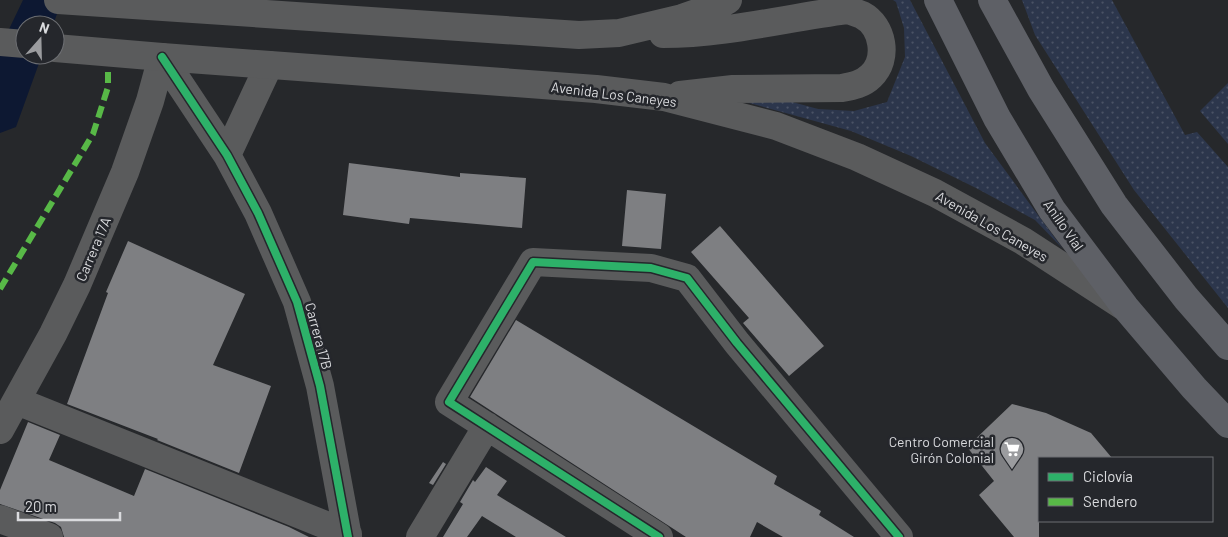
<svg xmlns="http://www.w3.org/2000/svg" width="1228" height="537" viewBox="0 0 1228 537" font-family="Barlow,sans-serif">
<style>
.grass{fill:url(#grass-dots)}
.water{fill:#0d1832}
.building{fill:#7e7f82}
.lines{fill:none;stroke-linecap:round;stroke-linejoin:round}
.minor{stroke:#5a5b5c;stroke-width:28}
.secondary{stroke:#5a5b5c;stroke-width:28}
.trunk{stroke:#5e6066;stroke-width:28}
.quiet{stroke:#58b947;stroke-width:6;stroke-dasharray:12 6;stroke-linecap:butt}
.cycleway-casing{stroke:#25272c;stroke-width:11}
.cycleway{stroke:#2db169;stroke-width:8}
.labels{text-anchor:middle;dominant-baseline:central;stroke-width:5;stroke-linejoin:round;paint-order:stroke}
.street-label{font-size:14px;fill:#dadbde;stroke:#25272c}
.poi-label{font-size:14px;fill:#dadbde;stroke:#25272c;text-anchor:end}
</style>
<defs>
<pattern id="grass-dots" width="8" height="8" patternUnits="userSpaceOnUse" patternTransform="scale(1.25)"><rect width="8" height="8" fill="#2c364c"/><path d="M2 2h.1M6 6h.1" fill="none" stroke="#4a5265" stroke-width="1.8" stroke-linecap="round"/></pattern>
</defs>
<rect width="100%" height="100%" fill="#26282b"/>
<!-- grass -->
<path class="grass" d="M893,0h17l75,143 78,106 -28,-29 -59,-32 -65,-32 -60,-25 -116,-32 39,-2 44,12 36,2 33,-9 18,-45 -1,-29 -8,-26z
M1022,0h90l73,135 12,-3 31,35v141l-94,-118 -99,-155z
M1228,83v61l-28,-33z"/>
<!-- water -->
<path class="water" d="M23,0h39l-9,25h-28v30h17l-26,72 -16,6v-85z"/>
<!-- building -->
<path class="building" d="M349,163l111,14v-4l66,5 -4,50 -112,-10 -1,6 -66,-9z
M627,190l39,4 -5,55 -39,-3z
M720,226l104,120 -35,30 -46,-53 6,-5 -58,-66z
M128,241l117,53 -32,71 58,21 -32,87 -82,-33 1,-1 -91,-35 41,-111 -2,-1z
M516,320l261,156 -3,8 47,27 -2,4 35,22h-71l-26,-15 -7,15h-64l-216,-140z
M1012,404l34,9 45,20 21,25h-73v79h-25l-35,-42 15,-14 -27,-34z
M28,422l32,13 -11,25 85,36 11,-27 144,58 20,10h-245l-3,-10 -6,-4 -55,-19v-14z
M443,462l3,2 -13,21 -4,-2z
M486,467l21,14 -10,14 69,42h-50l-34,-21 -15,21h-24l20,-33 -3,-2 13,-22 2,2z"/>
<g class="lines">
<!-- minor -->
<path class="minor" d="M162,57l65,98 31,58 39,89 23,84 28,151
M227,155l42,-90
M17,401l331,133
M0,430l53,-96 24,-49 48,-113 25,-71 12,-44
M0,519l49,18
M420,537l67,-111
M659,537l-210,-135 84,-140 118,6 36,10 50,65 162,194"/>
<!-- secondary -->
<path class="secondary" d="M58,0l521,35 40,-2 63,-15 37,-13 9,-5
M663,34c63,0 122,-16 184,-24 5,1 10,3 15,5 21,11 27,44 9,61 -8,8 -18,10 -29,12l-109,1 -53,6
M0,42l25,2
M55,48l107,9 434,32 68,8 112,29 81,31 78,36 88,48 100,65"/>
<!-- trunk -->
<path class="trunk" d="M938,0l59,118 55,92 73,97 69,81 34,36
M992,0l49,89 73,116 72,93 42,48"/>
<!-- quiet -->
<path class="quiet" d="M0,289l93,-155 15,-47v-15"/>
<!-- cycleway casing -->
<g class="cycleway-casing">
<path id="cycleway" d="M162,57l65,98 31,58 39,89 23,84 28,151
M659,537l-210,-135 84,-140 118,6 36,10 50,65 162,194"/>
</g>
<!-- cycleway -->
<use href="#cycleway" class="cycleway"/>
</g>
<!-- icons -->
<defs>
<g id="supermarket-pin" transform="scale(1.25)"><path d="M0 17L-7.5 6A9.5 9.5 0 1 1 7.5 6Z" fill="#9b9c9f" stroke="#25272c"/><path d="M-6-5.5h2.5l.6 2H6L4.5 2H-2.5L-4.4-4H-6ZM-1.5 3.2a1.3 1.3 0 1 0 .1 0ZM3 3.2a1.3 1.3 0 1 0 .1 0Z" fill="#fff"/></g>
</defs>
<g fill-rule="evenodd">
<use href="#supermarket-pin" x="1012" y="449"/>
</g>
<g class="labels">
<!-- street labels -->
<g class="street-label">
<text transform="translate(614 94) rotate(7)">Avenida Los Caneyes</text>
<text transform="translate(1064 225) rotate(55)">Anillo Víal</text>
<text transform="translate(992 226) rotate(30)">Avenida Los Caneyes</text>
<text transform="translate(93 249) rotate(-67)">Carrera 17A</text>
<text transform="translate(319 336) rotate(75)">Carrera 17B</text>
</g>
<!-- poi labels -->
<g class="poi-label">
<text x="994" y="441">Centro Comercial<tspan x="994" dy="16">Girón Colonial</tspan></text>
</g>
</g>
<!-- legend -->
<rect x="1038" y="457" width="175" height="65" fill="#25272c" stroke="#6d6f73"/>
<rect x="1048" y="473" width="25" height="8" fill="#2db169" stroke="#6d6f73"/>
<text x="1083" y="482" font-size="15" fill="#dadbde">Ciclovía</text>
<rect x="1048" y="498" width="25" height="8" fill="#58b947" stroke="#6d6f73"/>
<text x="1083" y="507" font-size="15" fill="#dadbde">Sendero</text>
<!-- north arrow -->
<g transform="translate(40 40) rotate(20)"><circle r="24" fill="#25272c" stroke="#6d6f73"/>
<path d="M0-4L9 19L0 12L-9 19Z" fill="#9b9c9f"/>
<text y="-8" font-size="14" font-weight="bold" text-anchor="middle" fill="#dadbde">N</text>
</g>
<!-- scale -->
<path d="M18 512v8h102v-8" fill="none" stroke="#dadbde" stroke-width="2.5"/>
<text x="25" y="512" font-size="15" fill="#dadbde" stroke="#25272c" stroke-width="4" paint-order="stroke">20 m</text>
</svg>
